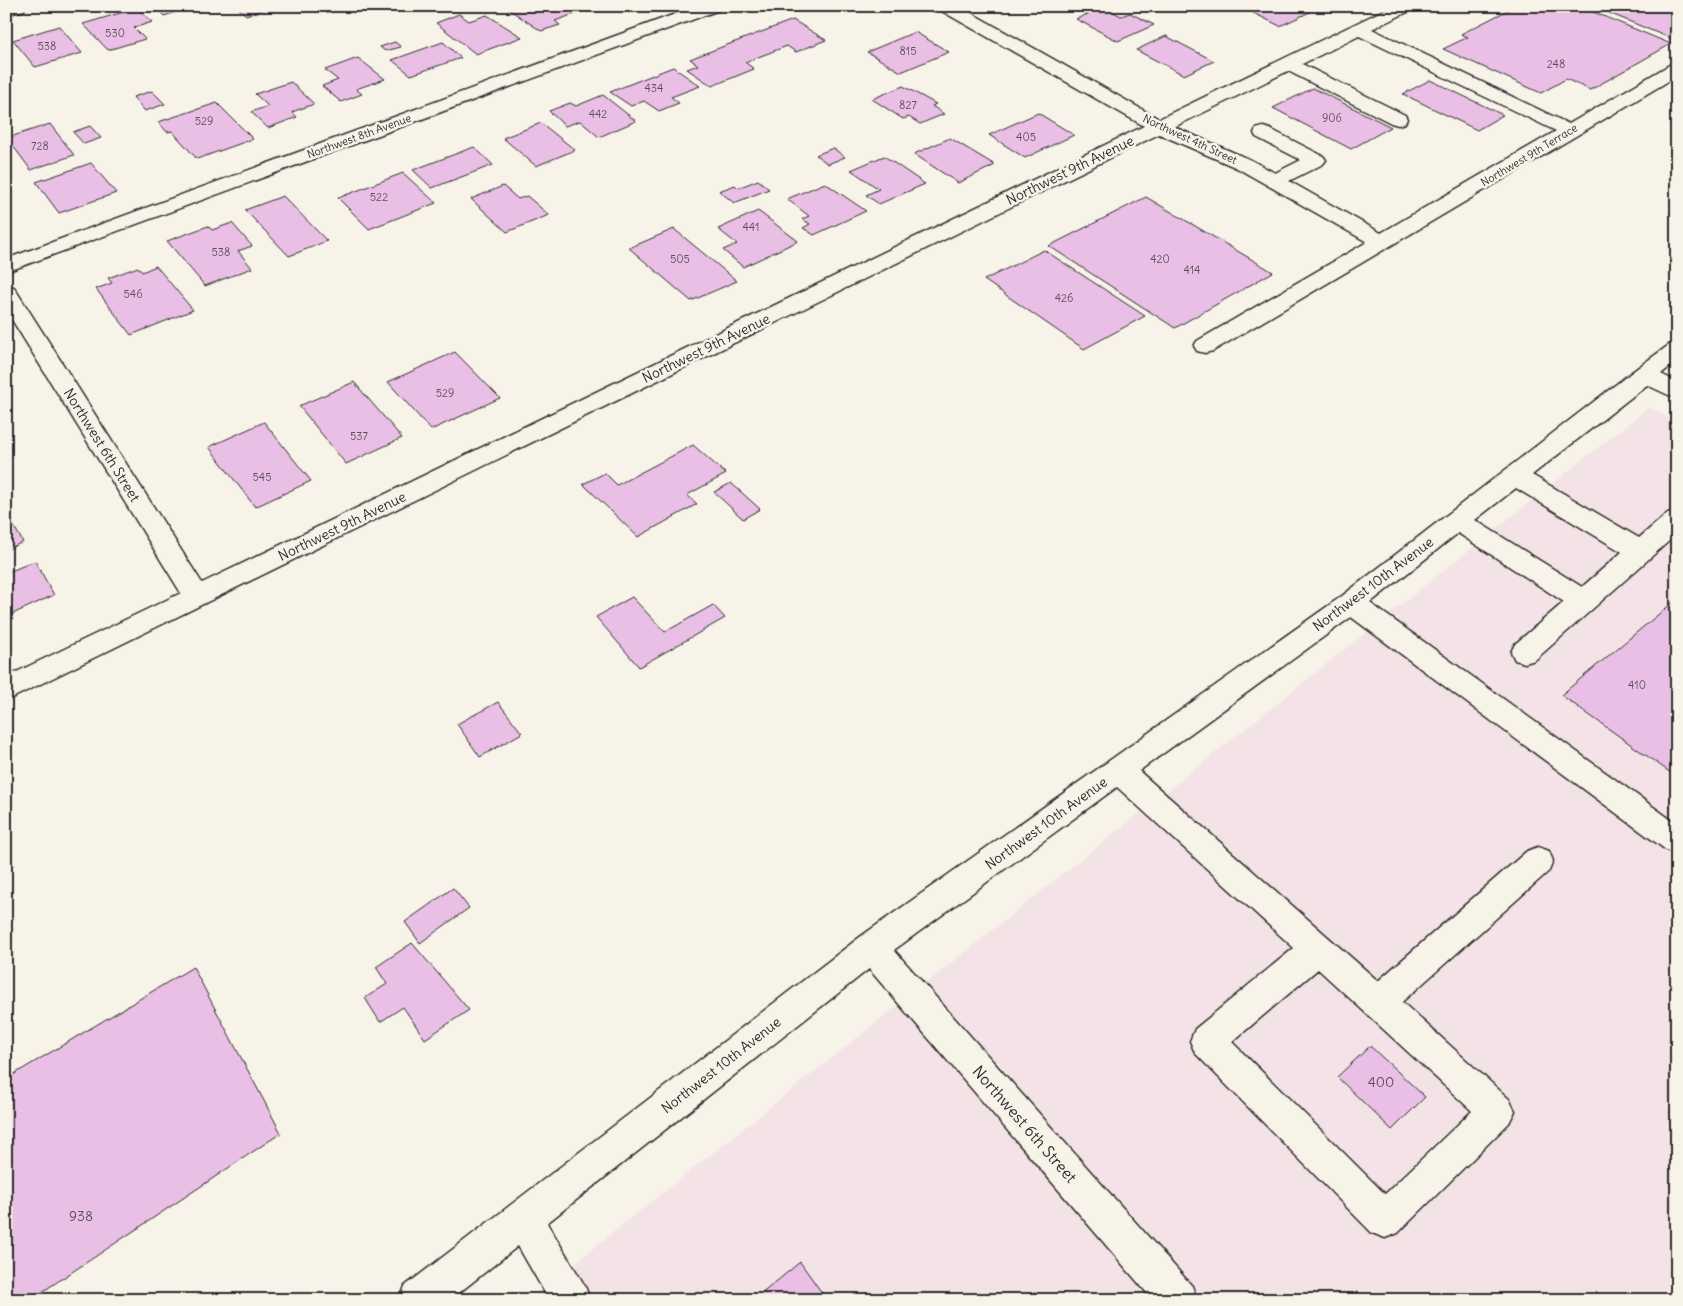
<svg xmlns="http://www.w3.org/2000/svg" width="1683" height="1306" viewBox="0 0 1683 1306" font-family="Delius,sans-serif">
<style>
.built{fill:#f3e3e7}
.building{fill:#eabfe5;stroke:#2b2b2b}
.lines{fill:none;stroke-linecap:round;stroke-linejoin:round}
.minor-casing{stroke:#2b2b2b;stroke-width:3}
.minor{fill:#f7f3e8;fill-rule:evenodd}
.labels{text-anchor:middle;dominant-baseline:central;stroke-width:5;stroke-linejoin:round;paint-order:stroke}
.number-label{font-size:11px;fill:#5b505a}
.far-street-label{font-size:11px;fill:#2b2b2b;stroke:#f7f3e8}
.street-label{font-size:14px;fill:#2b2b2b;stroke:#f7f3e8}
.near-number-label{font-size:14px;fill:#5b505a}
.near-street-label{font-size:16px;fill:#2b2b2b;stroke:#f7f3e8}
</style>
<rect width="100%" height="100%" fill="#f7f3e8"/>
<filter id="ink" filterUnits="userSpaceOnUse"><feTurbulence type="fractalNoise" baseFrequency=".02" numOctaves="2"/><feDisplacementMap in="SourceGraphic" scale="10" xChannelSelector="R" yChannelSelector="G"/><feConvolveMatrix kernelMatrix="1 2 1 2 8 2 1 2 1" color-interpolation-filters="sRGB"/></filter>
<g filter="url(#ink)">
<!-- built -->
<path class="built" d="M1649,407l28,16v877h-1149z"/>
<!-- building -->
<path class="building" d="M155,6h20l4,5 -15,5z
M236,6h38l-28,9z
M504,6h68l8,6 -25,9 5,4 -19,6z
M1239,6h59l12,6 -30,14z
M1516,6h63l92,38 -81,46 -24,-11 -25,14 -98,-44 25,-12 -7,-3z
M1592,6h85v35z
M1104,7l17,9 9,-3 24,12 -36,16 -42,-22z
M137,8l15,14 -18,6 11,11 -37,11 -25,-26z
M459,14l10,7 18,-6 35,22 -46,17 -40,-31z
M793,20l33,20 -30,12 -9,-6 -42,16 9,7 -42,17 -25,-17 11,-4 -8,-6z
M59,26l23,27 -47,14 -22,-27z
M915,32l34,20 -48,20 -34,-20z
M1166,36l48,25 -30,14 -48,-25z
M395,42l6,5 -16,4 -5,-4z
M443,42l18,16 -50,17 -19,-15z
M358,58l27,21 -29,10 6,5 -21,8 -19,-16 16,-6 -13,-10z
M673,67l27,19 -29,11 8,6 -20,8 -15,-10 -13,5 -21,-14z
M1430,80l73,35 -26,15 -74,-36z
M291,82l23,22 -22,8 5,5 -29,11 -17,-16 17,-6 -13,-12z
M903,86l33,18 -4,2 12,8 -24,10 -11,-7 -6,2 -31,-20z
M1313,88l78,39 -40,22 -78,-41z
M152,91l13,13 -20,7 -12,-14z
M603,95l33,26 -37,16 -19,-16 -15,5 -16,-15 21,-8 6,3z
M217,103l36,36 -56,20 -25,-28 -5,1 -9,-10z
M1038,113l36,22 -49,23 -36,-23z
M541,123l34,27 -39,16 -33,-28z
M50,124l24,31 -43,15 -24,-32z
M90,126l11,12 -17,6 -11,-12z
M950,138l45,27 -37,18 -44,-29z
M474,147l19,18 -61,23 -19,-18z
M833,148l12,9 -17,7 -12,-9z
M884,156l41,28 -46,20 -13,-9 13,-6 -28,-19z
M91,163l25,30 -57,20 -23,-31z
M403,173l33,30 -67,26 -31,-31z
M758,180l11,9 -35,14 -15,-12 16,-6 3,3z
M825,183l41,28 -52,24 -11,-7 7,-4 -8,-5 7,-3 -22,-17z
M503,186l15,13 9,-3 22,19 -42,17 -36,-33z
M283,196l44,45 -38,15 -44,-46z
M1146,197l127,75 -98,56 -126,-82z
M758,211l40,30 -55,26 -20,-17 14,-6 -19,-15z
M232,223l20,23 -14,5 14,17 -47,18 -38,-45 41,-15 4,4z
M674,229l63,52 -46,20 -62,-53z
M1044,250l101,66 -61,33 -100,-69z
M156,266l37,44 -62,25 -35,-46 16,-6 -4,-5 30,-11 4,5z
M455,352l45,46 -69,32 -43,-48z
M354,382l48,56 -56,26 -47,-58z
M264,422l47,59 -56,26 -46,-60z
M693,445l33,29 -39,21 10,9 -59,33 -55,-53 22,-11 12,12z
M731,483l29,26 -17,10 -29,-27z
M6,513l17,29 -17,8z
M35,561l19,34 -48,22v-44z
M632,597l33,35 48,-27 12,13 -86,49 -43,-50z
M1677,599v169l-6,5 -110,-78z
M498,702l24,31 -42,24 -23,-33z
M453,888l16,20 -49,35 -15,-21z
M412,943l57,67 -44,29 -22,-32 -23,15 -15,-24 22,-14 -11,-17z
M193,967l88,166 -251,167h-24v-221z
M1370,1046l55,51 -33,33 -55,-53z
M800,1262l27,38h-73z"/>
<g class="lines">
<!-- minor casing -->
<g class="minor-casing">
<path id="minor" d="M6,6h20l-2,4 -18,5z
M697,6h24l-2,4 -713,262v-13z
M938,6h21l200,113 233,-113h22l-2,4 -40,19 197,95 102,-60 6,-1v13l-464,275 -8,2 -8,-2 -3,-5 3,-5 170,-99 -130,-74 -78,-34 -1153,567v-24l175,-84 -175,-283v-24l8,1 3,5 185,291 942,-457 -204,-116zM1359,36l197,95 -175,102 -92,-52 34,-17 3,-4 -3,-4 -53,-27 -7,-2 -7,2 -2,4 2,4 45,23 -26,13 -24,-13 -77,-33 114,-56 103,52 7,2 7,-2 2,-4 -2,-4 -103,-51z
M1677,343v18l-16,13 16,8v17l-30,-14 -115,90 107,63 29,-25 9,-3v24l-142,126 -10,3 -10,-3 -4,-8 4,-8 49,-42 -106,-69 -88,70 307,221v30l-11,-4 -315,-233 -212,154 239,210 149,-130 11,-4 11,4 4,10 -4,10 -147,131 107,97 6,12 -6,12 -111,110 -13,5 -13,-5 -177,-180 -5,-12 5,-12 99,-81 -177,-161 -223,163 298,336 5,14h-44l-284,-331 -322,254 38,63 5,14h-41l-31,-54 -68,54h-50l5,-14 455,-349 482,-341 294,-227 33,-24zM1516,488l106,64 -40,35 -107,-67zM1318,969l154,142 -87,83 -153,-152z"/>
</g>
<!-- minor -->
<use href="#minor" class="minor"/>
</g>
</g>
<g class="labels">
<!-- number labels -->
<g class="number-label">
<text x="115" y="33">530</text>
<text x="47" y="46">538</text>
<text x="908" y="51">815</text>
<text x="1556" y="64">248</text>
<text x="654" y="88">434</text>
<text x="908" y="105">827</text>
<text x="598" y="114">442</text>
<text x="1332" y="118">906</text>
<text x="204" y="121">529</text>
<text x="1026" y="137">405</text>
<text x="40" y="146">728</text>
<text x="379" y="197">522</text>
<text x="751" y="227">441</text>
<text x="221" y="252">538</text>
<text x="680" y="259">505</text>
<text x="1160" y="259">420</text>
<text x="1192" y="270">414</text>
<text x="133" y="294">546</text>
<text x="1064" y="298">426</text>
<text x="445" y="393">529</text>
<text x="359" y="436">537</text>
<text x="262" y="477">545</text>
<text x="1637" y="685">410</text>
</g>
<!-- far-street labels -->
<g class="far-street-label">
<text transform="translate(359 136) rotate(-20)">Northwest 8th Avenue</text>
<text transform="translate(1190 139) rotate(25)">Northwest 4th Street</text>
<text transform="translate(1529 155) rotate(-31)">Northwest 9th Terrace</text>
</g>
<!-- street labels -->
<g class="street-label">
<text transform="translate(1070 170) rotate(-26)">Northwest 9th Avenue</text>
<text transform="translate(706 348) rotate(-26)">Northwest 9th Avenue</text>
<text transform="translate(102 445) rotate(58)">Northwest 6th Street</text>
<text transform="translate(342 526) rotate(-26)">Northwest 9th Avenue</text>
<text transform="translate(1373 584) rotate(-37)">Northwest 10th Avenue</text>
<text transform="translate(1046 823) rotate(-36)">Northwest 10th Avenue</text>
<text transform="translate(721 1065) rotate(-38)">Northwest 10th Avenue</text>
</g>
<!-- near-number labels -->
<g class="near-number-label">
<text x="1381" y="1082">400</text>
<text x="81" y="1216">938</text>
</g>
<!-- near-street labels -->
<g class="near-street-label">
<text transform="translate(1025 1124) rotate(49)">Northwest 6th Street</text>
</g>
</g>
<!-- margin -->
<rect width="1683" height="1306" fill="none" stroke="#f7f3e8" stroke-width="25"/>
<rect x="12" y="12" width="1658" height="1281" fill="none" stroke="#2b2b2b" stroke-width="2" filter="url(#ink)"/>
</svg>
